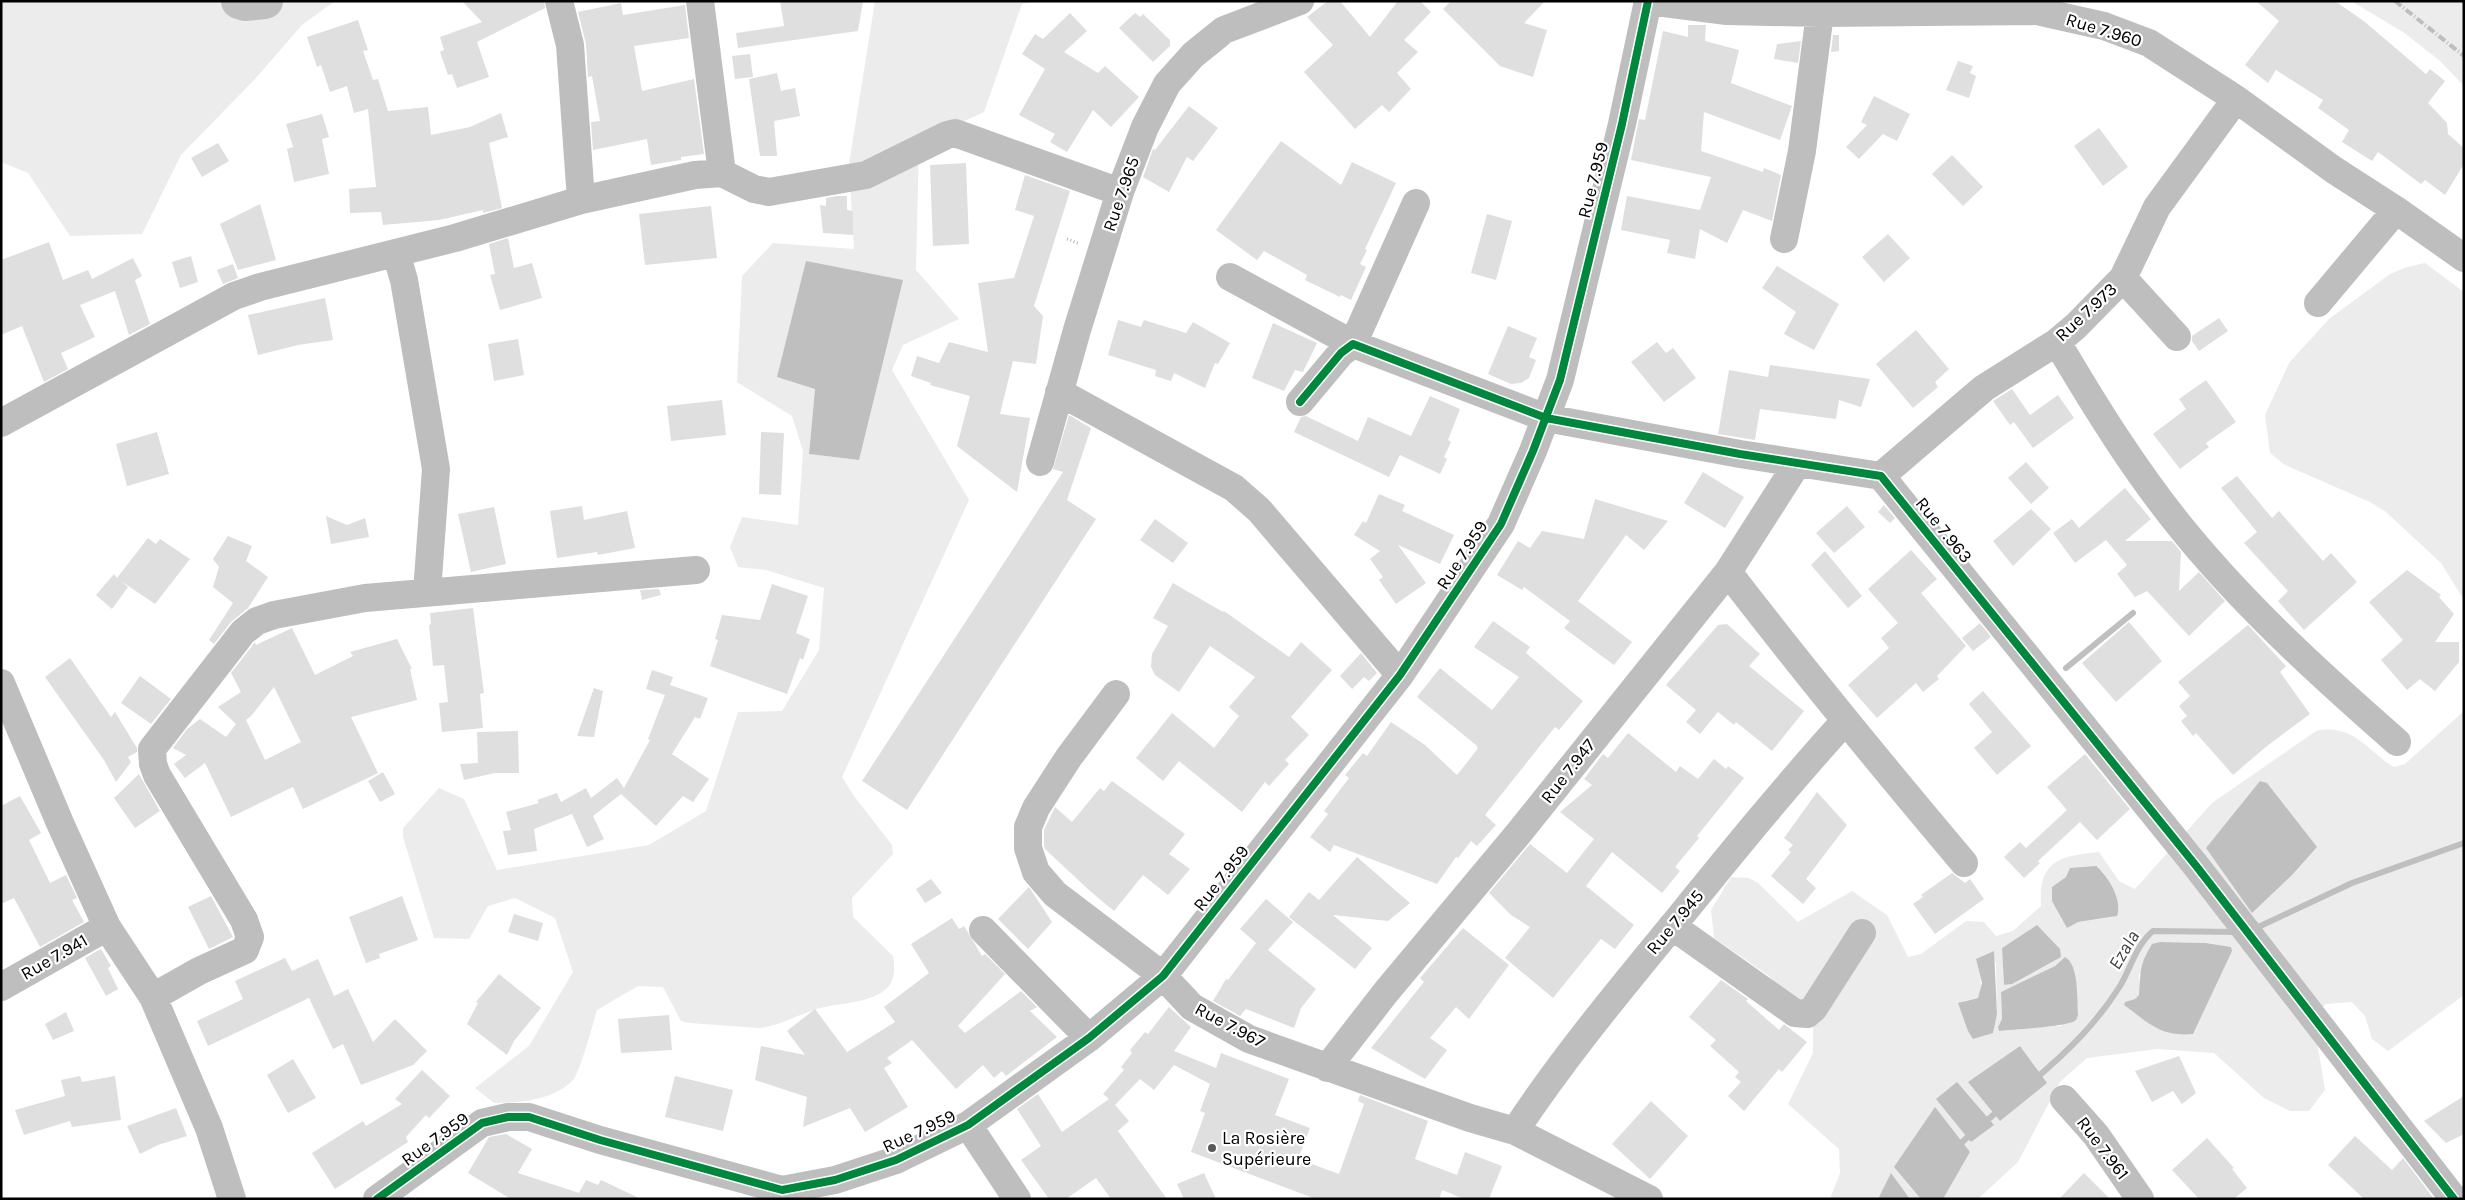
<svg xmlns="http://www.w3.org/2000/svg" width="2465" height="1200" viewBox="0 0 2465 1200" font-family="Karla,sans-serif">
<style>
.green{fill:#ececec;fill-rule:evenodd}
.water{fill:#bfbfbf}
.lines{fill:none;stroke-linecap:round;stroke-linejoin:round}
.stream{stroke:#bfbfbf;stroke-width:6}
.river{stroke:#bfbfbf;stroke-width:36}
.building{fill:#dfdfdf;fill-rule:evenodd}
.path{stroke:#b9b9b9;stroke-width:3;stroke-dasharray:1 2.5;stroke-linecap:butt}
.minor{stroke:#bebebe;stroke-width:28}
.rail{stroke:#bebebe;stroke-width:4;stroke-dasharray:8 2.5 1 2.5;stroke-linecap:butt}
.cycleway-casing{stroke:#fff;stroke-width:11}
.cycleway{stroke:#00873e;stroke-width:8}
.poi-dot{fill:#595959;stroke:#fff;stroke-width:2}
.labels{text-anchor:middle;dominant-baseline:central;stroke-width:4.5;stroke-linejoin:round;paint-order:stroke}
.street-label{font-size:18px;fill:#000;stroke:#fff}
.poi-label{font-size:18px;fill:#000;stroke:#fff;text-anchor:start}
.water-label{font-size:19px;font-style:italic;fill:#444;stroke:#fff}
</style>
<rect width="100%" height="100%" fill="#fff"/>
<!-- green -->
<path class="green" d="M1,1h334l-33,24 -47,54 -74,76 -39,79 -72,2 -42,-63 -27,-11z
M875,1h163l-16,3 -38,108 -65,30 -3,128 43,49 -56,26 -11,25 77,130 -127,277 12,19 38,49 1,9 -41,44 1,19 40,39c2,10 2,25 -6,32 -18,17 -51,14 -73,22 -18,6 -36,16 -55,18l-70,-5 -8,-2 -18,-34 -25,-1 -41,24c-4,13 -17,63 -24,70 -19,20 -53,23 -79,23l-19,-15 54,-42 44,-74 -18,-54 -40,-20 -27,8 -19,33 -35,-1 -31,-101v-9l36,-40 25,11 33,71 152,-25 57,-34 32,-99 44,-1 37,-61 5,-62 -58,-18 -28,-3 -8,-20 12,-30 56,8 5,-74 -11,-35 -55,-34 5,-106 31,-33 81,6 -5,-85zM815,389l44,71 -50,-6z
M2351,1h113v85l-24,-25 -37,-29z
M2425,263l39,29v308l-23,-37 -55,-51 -16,-10 -85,-37 -15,-12 -5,-38 24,-52 40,-44 61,-45 17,-7z
M2464,711v284l-76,56 -16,-12 -7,-23 -13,-14 -26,2 -13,13 12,73 -16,21h-19l-26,-13 -50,-45 -56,-4 -71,9 -27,24 -42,80 -40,37h-35l27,-47 -75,15 26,32h-11l-19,-25 -13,25h-48l10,-26 -1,-24 -51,-45 25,-51v-27l-44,-50 -55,-38 -3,-28 20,-33 18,1 9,5 40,39 54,-31 35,24 21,42 13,-3 45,-33 18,1 12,14 17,-5 28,-25c-3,-45 18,-50 58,-54l20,29 16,8 77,-86 104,-72c37,-8 50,19 78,36l11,-3zM2102,871l10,15 7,23 -6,8 -35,5 -26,-35 14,-10zM2037,925l-20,55 -5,4 -8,1 -2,-37zM2160,942l46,1 25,4 -93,68 -14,-10 1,-3 10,-3 5,-4 -1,-20zM2065,957l-4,69 -39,1 -23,4 -1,-4 4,-8 -1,-27 54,-26zM1994,958l2,6 1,50 -34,-13 15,-3c6,-13 1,-26 -2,-39z"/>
<!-- water -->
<path class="water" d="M806,261l97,19 -44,180 -50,-6 6,-65 -38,-12z
M2260,781l7,2 50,64 -25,28 -40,38 -46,-65z
M2096,866c12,10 27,34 21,50l-39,6 -11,6 -15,-27v-14l14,-10 4,-9z
M2037,925l23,24 1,8 -49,27 -8,1 -2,-37z
M2160,942l46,1 25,4 1,4 -39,83c-33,3 -44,-11 -69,-29l1,-3 10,-3 4,-4c2,-25 0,-29 13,-51z
M1994,951l3,63 -4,19 -20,6 -5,-8 -10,-28 20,-5 4,-15 -6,-24z
M2065,957c14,7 12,43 13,58l-2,5c-7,7 -62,9 -77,11l-1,-4 4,-8 -1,-27 54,-26z
M2020,1046l27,37 -47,38 -32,-39z
M1957,1082l37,43 -23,17 -35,-43z
M1935,1107l35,45 -27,47h-22l-27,-32z
M1891,1173l19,26h-32z"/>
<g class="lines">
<!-- stream -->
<path class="stream" d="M2066,668l67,-55
M2254,929l98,-46 112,-40
M2034,1080c33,-28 63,-57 86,-94 11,-18 16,-41 33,-55l85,1
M1983,1124l17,-15
M1957,1147l16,-15"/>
<!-- river -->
<path class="river" d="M239,1l6,2 20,-2"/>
</g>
<!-- building -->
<path class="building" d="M462,1h82l1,7 -68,34 12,35 -32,11 -5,-14 -4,1 -8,-23 4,-2 -4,-13 42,-15z
M780,1h83l-5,30 -120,17 -2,-15 48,-7z
M1328,1h12l30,36 28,-36h22l11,11 -27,28 14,12 -21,21 14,16 -22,23 -7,-7 -27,24 -51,-57 29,-27 -26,-28z
M1451,1h94l-21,22 23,7 -14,47 -33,-11 -57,-57z
M2256,1h79l30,21 61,52 4,-5 15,12 -17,22 19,20 1,11 16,14v16l-19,31 -20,-15 -4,4 -43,-32 -6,9 -30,-19 7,-12 -31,-22 5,-8 -47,-30 -8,13 -23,-18 34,-44z
M621,3l2,12 62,-10 4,33 -55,8 8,45 52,-12 10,75 -23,3v3l-30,5 -4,-26 -54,11 -2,-28 9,-1 -8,-45 -4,1 -2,-33 -8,-32z
M1070,13l17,18 -23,21 34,21 7,-7 34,31 -28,30 -18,-17 -26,42 -17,-10 5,-8 -36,-19 26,-46 -23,-15 13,-20 8,5z
M1135,13l5,4 3,-3 27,26v6l-17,16 -34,-34z
M358,20l10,30 -5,1 10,29 5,-1 10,32 40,-4 3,28 39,-8 31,-14 7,24 -19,6 13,65 -19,5v-3l-44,10 -56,5 -2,-13 -31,1 -1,-24 27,-2 -8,-78 -14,4 -7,-27 -17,6 -9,-27 -4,2 -10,-30z
M1688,25h18l-1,16 34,9 -8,33 61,23 -12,34 -76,-28 -3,39 62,21 1,-4 17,7 -9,46 -29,-11 -16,33 -27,-14 -5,30 -28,-6 3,-13 -49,-10 6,-34 73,14 11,-33 -80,-17 8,-41 6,1 18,-89 25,6z
M1833,35h6v16l-8,1z
M1801,41l-3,22 -24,-4 3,-15z
M750,54l3,23 -18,2 -3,-23z
M1958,61l15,5 -3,7 6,3 -7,22 -23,-8z
M777,73l4,18 14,-3 5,28 -26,5 3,35h-17l-11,-77z
M1874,96l36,18 -13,27 -14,-7 -24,25 -13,-12 21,-22 -6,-3z
M1189,106l29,22 -25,33 -6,-4 -18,35 -26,-15 10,-28 2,1z
M322,114l7,23 -7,2 7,35 -35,8 -7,-33 6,-2 -7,-23z
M2099,128l29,39 -25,19 -29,-40z
M1281,141l60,44 11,-23 44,21 -31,66 2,1 -7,14 6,3 -15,33 -10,-5 -1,2 -35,-17 2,-5 -43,-24 -7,9 -41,-30z
M218,143l11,18 -27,16 -11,-19z
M1952,155l31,32 -20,19 -31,-32z
M966,163l3,81 -36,2 -3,-81z
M1025,175l45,16 -36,115 9,10 -7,48 -23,-3 -13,53 30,4 -13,74 -60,-46 13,-50 -40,-11 1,-2 -20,-7 6,-20 22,7 10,-21 39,10 -10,-69 36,-5 20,-62 -19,-6z
M837,196h10v14l6,1v24l-30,-2 -3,-28 6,1v-8z
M260,204l16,56 -38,10 -18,-46z
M711,206l6,52 -72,7 -6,-51z
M1487,214l25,7 -16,59 -25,-7z
M1888,234l22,24 -26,24 -22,-25z
M508,238l6,30 18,-5 10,35 -42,12 -10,-35 5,-1 -6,-30z
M49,242l14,38 25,-10 4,9 41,-21 9,18 -7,4 15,44 -21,11 -14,-44 -35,14 15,32 -34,16 7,16 -24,13 -22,-56 -21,9v-75z
M191,256l7,26 -18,6 -8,-26z
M233,264l5,14 -15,6 -6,-14z
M1777,266l62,38 -25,46 -30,-16 12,-22 -34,-24z
M325,298l8,42 -35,5 -40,10 -10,-40z
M2219,318l9,13 -29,20 -7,-10v-5z
M1118,320l23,7 3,-7 42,13 7,-11 37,21 -12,21 -3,-1 -10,25 -31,-15 -3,8 -16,-5 1,-6 -48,-15z
M1273,323l44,20 -14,29 -8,-2 -11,21 -32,-13z
M1508,326l29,12 -8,19 7,3 -7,18 -8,5 -10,1 -23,-10z
M1916,330l33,39 -14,13 3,5 -25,21 -37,-44z
M518,339l6,36 -30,6 -6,-37z
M1657,342l9,11 7,-5 23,30 -32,24 -33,-40z
M1770,365l100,14 -9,28 -22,-7 -3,19 -76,-10 -5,31 -37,-6 11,-64 39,7z
M2206,380l30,42 -30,21 3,4 -29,22 -27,-35 33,-25 -7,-10z
M2012,389l18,26 28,-20 16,23 -41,30 -19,-26 -4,3 -17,-24z
M1430,396l30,13 -12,31 3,2 -7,15 3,2 -7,15 -40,-19 -11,22 -95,-45 7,-15 5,-1 52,25 10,-24 43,19z
M722,400l4,35 -55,6 -4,-35z
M1069,415l22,13 -24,72 29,19 -189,291 -45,-29 201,-309 -10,-3z
M157,432l12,42 -42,12 -11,-42z
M761,432l23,1 -3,62 -22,-1z
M2026,462l23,26 -18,16 -23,-26z
M1703,472l41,25 -19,31 -41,-25z
M2237,476l35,42 7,-7 44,50 8,-8 26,29 -53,48 -26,-29 10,-10 -44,-48 13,-11 -36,-44z
M2125,488l26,31 -26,22h47l9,11 -2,39 20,-19 26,29 -36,35 -42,-45 -12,6 -18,-23 10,-9 -21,-25 -31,23 -22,-30 19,-14 7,9z
M1379,494l26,11 -3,6 52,24 -14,29 -42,-19 28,38 -30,21 -17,-24 4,-3 -13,-18 10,-8 -26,-16 9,-14 3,2z
M1595,499l73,22 -24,29 -18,-15 -48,66 54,41 -18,23 -50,-37 6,-7 -46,-34 -2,3 -25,-15 21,-34 12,7 12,-17 42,8z
M1884,505l11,13 -5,5 -12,-11z
M582,506l2,14 43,-9 8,37 -37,7 -1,-3 -40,6 -7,-47z
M1847,506l18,21 -31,26 -18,-20z
M494,507l12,57 -35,8 -13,-58z
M2031,509l20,20 -38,37 -20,-25z
M326,516l21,9 18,-7 4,19 -38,7z
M1155,519l33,24 -15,20 -33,-23z
M228,536l24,10 -6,15 22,16 -20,31 -17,14 -17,22 -5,-4 24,-37 -20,-16 6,-20 -6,-8z
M148,538l8,6 4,-5 30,20 -35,45 -34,-23 7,6 -16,22 -16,-14 18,-21 3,4z
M1911,550l26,29 -16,14 45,53 -29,30 2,3 -16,13 -7,-9 -39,35 -29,-33 41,-37 -8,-10 17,-15 -30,-34z
M1825,551l37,45 -14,12 -37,-43z
M2407,570l34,25 -2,2 15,17 -19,28h24v20l-24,29 -15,-12 -13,11 -26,-30 22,-20 -34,-38z
M1173,583l50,29 1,-1 65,46 12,-15 31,28 -41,47 18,18 -24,25 4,4 -20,22 -4,-4 -23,30 -63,-51 -16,20 -27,-23 36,-45 42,35 25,-32 -10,-9 26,-30 -45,-31 -31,46 -24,-17 -4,-8 1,-13 16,-28 -15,-8z
M772,584l36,12 -12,37 14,6 -7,21 -3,-2 -13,36 -77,-28 8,-26 -3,-1 7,-24 38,5z
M659,589l2,6 -19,5 -2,-10z
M473,608l11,85 -4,1 3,34 -41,4 -3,-29 9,-1 -4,-37 -11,1 -4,-41 2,-1 -1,-11z
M1493,621l37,26 -4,6 57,48 -24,29 -4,-3 -70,88 11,10 -19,21 -6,-5 -13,17 -2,-1 -19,27 -103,-39 -4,7 -20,-15 18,-23 -4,-3 25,-33 -4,-3 18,-22 4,3 24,-34 34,23 32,30 12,-15 9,-12 -2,-3 -59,-48 23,-29 52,42 27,-33 -45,-30z
M2129,622l33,39 -46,41 -34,-39z
M1980,623l11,14 -18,14 -11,-13z
M1727,624l33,30 -11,12 55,45 -32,40 -36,-29 -2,3 -16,-13 -18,22 -14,-12 10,-12 -30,-25 52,-60z
M2248,625l38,41 -6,6 30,42 -43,32 -34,29 -37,-42 -3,3 -12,-15 6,-5 -8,-10 11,-10 -12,-14z
M292,628l23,47 38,-19 -3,-4 47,-13 15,30h-2l7,31 -66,17 27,56 -75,36 -10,-22 -62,30 -26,-54 -20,15 -11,-14 12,-9 -13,-7 14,-19 13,-10 26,18 10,-13 -18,-17 23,-15 -10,-19 24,-31 1,3zM274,687l27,55 -36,18 -19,-40 5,-4z
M1361,653l16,20 -8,8 -5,-4 -12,12 -12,-13z
M70,658l41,59 4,-5 22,36v4l-9,5 3,5 -15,20 -12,-22 -59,-83z
M652,670l21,7 -3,8 38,13 -8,21 -5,-2 -23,37 37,25 -16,23 -10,-6 -27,30 -35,-32 -28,22 11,23 -17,8 -15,-33 -38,15 3,22 -29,4 -5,-24 8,-1 -5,-18 33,-9 -2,-3 20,-7 4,9 25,-14 5,10 26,-20 7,10 26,-48 -2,-1 17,-44 -19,-6z
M140,676l31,23 -20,25 -30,-21z
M594,688l9,3 -9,46 -17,-1z
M1983,691l48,55 -34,29 -23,-27 18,-16 -23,-28z
M518,731l1,42h-24l-31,7 -4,-16 18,-1 -1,-31z
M1628,733l48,39 4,-6 18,13 16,-20 12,10 2,-3 16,12 -47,58 2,2 -24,29 5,4 -18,22 -50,-41 -26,34 48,39 -19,24 -14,-10 -48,59 -48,-40 25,-31 -19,-12 -22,-22 41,-49 37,29 27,-34 -34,-27 32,-27 -8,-6 19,-25 5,4z
M2085,754l45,55 -33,31 -17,-18 -42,39 2,2 -16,15 -20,-21 16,-15 6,6 41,-38 -20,-23z
M383,772l12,22 -15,8 -12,-21z
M139,774l21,37 -25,17 -21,-30z
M1112,781l73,53 -16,20 21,15 -22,26 -25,-20 -29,36 -24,-20 -45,-42 -1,-4v-15l11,-23 17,15 28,-34 4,3z
M1817,792l30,33 -41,54 10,9 -13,16 -32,-28 20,-24 -3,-2 5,-5 -9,-7z
M20,796l21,37 -12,7 21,43 16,-8 11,23 -5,2 12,22 -44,25 -26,-49 -13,6v-98z
M1357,857l53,46 -22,18 -55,-6 39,33 -17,21 -66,-52 20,-25 10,8z
M1952,873l13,10 5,-4 14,20 -49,35 -22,-30 10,-7 -2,-2z
M931,879l11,14 -17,10 -9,-14z
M1029,887l23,35 -24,27 -30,-30z
M211,896l22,41 -24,12 -21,-42z
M402,896l16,44 -39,14 1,4 -14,5 -17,-46z
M1266,899l27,23 -25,28 48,39 -15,19 -7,20 -48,-19 -6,7 -27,-15 13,-22 2,1 28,-37 -16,-14z
M514,914l29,9 -5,18 -30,-9z
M952,918l7,11 5,-3 18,30 3,-2 20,20 -47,52 7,7 56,-42 16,16 -7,4 27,26 -51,39 -4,-5 -8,7 -11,-13 -27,24 -44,-49 -25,18 5,5 -8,5 24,39 -43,25 -15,-24 -47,19 4,-30 -52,-17 6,-34 44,9 -18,-24 28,-22 32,43 48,-30 -11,-15 45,-34 -18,-29z
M1463,928l46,37 -40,54 -13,-12 -26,31 17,12 -22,29 -54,-31 53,-66 -4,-4z
M101,949l10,17 -3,2 10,21 -12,7 -21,-38z
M285,958l7,13 26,-12 16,37 14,-7 25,53 22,-23 32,32 -14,14 -52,20 -18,-41 -10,5 -24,-51 -101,48 -11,-25 46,-22 -8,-18z
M499,974l42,34 -27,33 -7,14 -40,-31 11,-21 -2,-1z
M1721,980l27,19 -2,2 33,29 5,-6 23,18 -25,30 -3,-3 -35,42 -16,-15 13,-14 -6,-5 4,-5 -29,-26 6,-6 -27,-23z
M1169,1007l22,20 -17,24 42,17 5,-15 68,26 -14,36 35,13 -12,31 41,15 25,-70 -6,-3 2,-6 68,26 -13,38 42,16 8,-23 37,14 -13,33h-25l-22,-9 -3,9h-123l-125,-47 14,-39 -5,-2 10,-27 -36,-19 -20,25 -14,-11 -25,26 14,16 -11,10 49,68h-56l-15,-21 -30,21h-17l-28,-39 20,-14 -24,-37 21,-15 24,38 47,-33 -6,-5 21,-24 -3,-3 11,-14 -2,-3 15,-18 3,2z
M66,1012l8,19 -21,9 -8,-16z
M669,1015l3,35 -51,3 -3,-34z
M2179,1056l17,37 -14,11 -9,-13 -21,11 -17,-31z
M293,1059l23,39 -28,15 -21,-38z
M422,1070l28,26 -21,22 -3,-3 -20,22 2,5 -73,47 -23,-36 51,-32 3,5 36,-22 -7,-5z
M80,1076l2,6 33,-6 6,44 -49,7 -2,-6 -46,14 -9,-25 50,-14 -4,-16z
M675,1076l58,14 -10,41 -58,-14z
M2464,1096v38l-18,9 -22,-22z
M1651,1101l37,35 -38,43 -38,-35z
M176,1108l11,28 -29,9 -18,9 -13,-28z
M506,1134l26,15 -14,24 61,20 7,-13 12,5 3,-5 40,19h-130l-43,-26 21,-36z
M2355,1136l37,34 11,-12 31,41h-70l-36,-34z
M2207,1138l27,30 -2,1 15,19 -13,11h-35l-27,-29z
M1204,1173l12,26h-32l-7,-15z
M2084,1173l26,26h-51z"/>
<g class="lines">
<!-- path -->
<path class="path" d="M1067,239l13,5"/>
<!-- minor -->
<path class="minor" d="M559,1l11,44 11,155
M700,1l22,172
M1648,1l79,10 93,2 217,-2 67,15 45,17 87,56 98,71 62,40 68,48
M1784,239l18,-88 18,-138
M396,253l8,27 32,189 -9,123
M1230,277l123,67 63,-141
M2123,278l54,59
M2318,303l78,-93
M2057,342c39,66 81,134 131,194 62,75 136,142 209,206
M1059,392l175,96 25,22 141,165
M1300,402l41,-49 12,-9 193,74 194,36 141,22 316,391 257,332
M1,423l233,-127 26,-9 195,-49 126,-38 114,-25 27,-2 32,16 15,3 97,-17 81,-40 8,-2 165,59
M1040,462l37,-132 43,-138 25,-65 22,-43 26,-29 31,-25 76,-29
M1881,476l103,-88 73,-46 19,-16 47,-48 34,-71 79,-108
M1728,572c76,99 155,195 236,291
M1,683l59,140 47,104 46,70 56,131 23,71
M1116,694l-47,63 -33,51 -8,19v21l8,24 19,22 108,82 29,31 57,32 221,79 45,13 134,68
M1672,926l123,87 12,1 7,-6 48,-75
M983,930l106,108
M1,987l106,-60
M153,997l46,-26 46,-21 5,-13 -6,-17 -87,-145 -4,-11 -1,-15 91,-117 14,-11 17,-6 91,-17 331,-28
M1327,1068l59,-76 132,-158 210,-262 69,-108
M2064,1099l32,36 44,64
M968,1125l49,74
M1515,1131c48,-73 104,-140 159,-207 56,-69 111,-137 171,-203
M377,1199l105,-76 26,-6h21l71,23 182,50 53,-10 61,-20 72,-35 121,-87 74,-62 237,-301 101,-151 32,-73 27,-71 62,-256 26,-123"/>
<!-- rail -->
<path class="rail" d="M2395,1l69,55"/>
<!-- cycleway casing -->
<g class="cycleway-casing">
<path id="cycleway" d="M1300,402l41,-49 12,-9 193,74 194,36 141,22 316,391 257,332
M377,1199l105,-76 26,-6h21l71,23 182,50 53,-10 61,-20 72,-35 121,-87 74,-62 237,-301 101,-151 32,-73 27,-71 62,-256 26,-123"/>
</g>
<!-- cycleway -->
<use href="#cycleway" class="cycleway"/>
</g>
<!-- markers -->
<circle class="poi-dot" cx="1212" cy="1148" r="5"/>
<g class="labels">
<!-- street labels -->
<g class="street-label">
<text transform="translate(2104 30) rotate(17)">Rue 7.960</text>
<text transform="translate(1593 180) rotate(-76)">Rue 7.959</text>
<text transform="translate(1121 194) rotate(-71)">Rue 7.965</text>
<text transform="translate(2086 312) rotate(-43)">Rue 7.973</text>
<text transform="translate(1944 530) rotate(51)">Rue 7.963</text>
<text transform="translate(1462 555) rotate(-57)">Rue 7.959</text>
<text transform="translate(1568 771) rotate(-52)">Rue 7.947</text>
<text transform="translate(1221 878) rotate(-52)">Rue 7.959</text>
<text transform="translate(1675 922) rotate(-50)">Rue 7.945</text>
<text transform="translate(54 957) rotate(-30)">Rue 7.941</text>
<text transform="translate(1230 1025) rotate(28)">Rue 7.967</text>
<text transform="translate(919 1131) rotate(-25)">Rue 7.959</text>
<text transform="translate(435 1139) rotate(-36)">Rue 7.959</text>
<text transform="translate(2103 1148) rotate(53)">Rue 7.961</text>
</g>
<!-- poi labels -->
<g class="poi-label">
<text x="1222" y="1138">La Rosière<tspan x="1222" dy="21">Supérieure</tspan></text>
</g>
<!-- water labels -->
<g class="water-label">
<text transform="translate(2124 950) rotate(-59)">Ezala</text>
</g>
</g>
<!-- border -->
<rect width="2465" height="1200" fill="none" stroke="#000000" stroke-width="5"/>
</svg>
